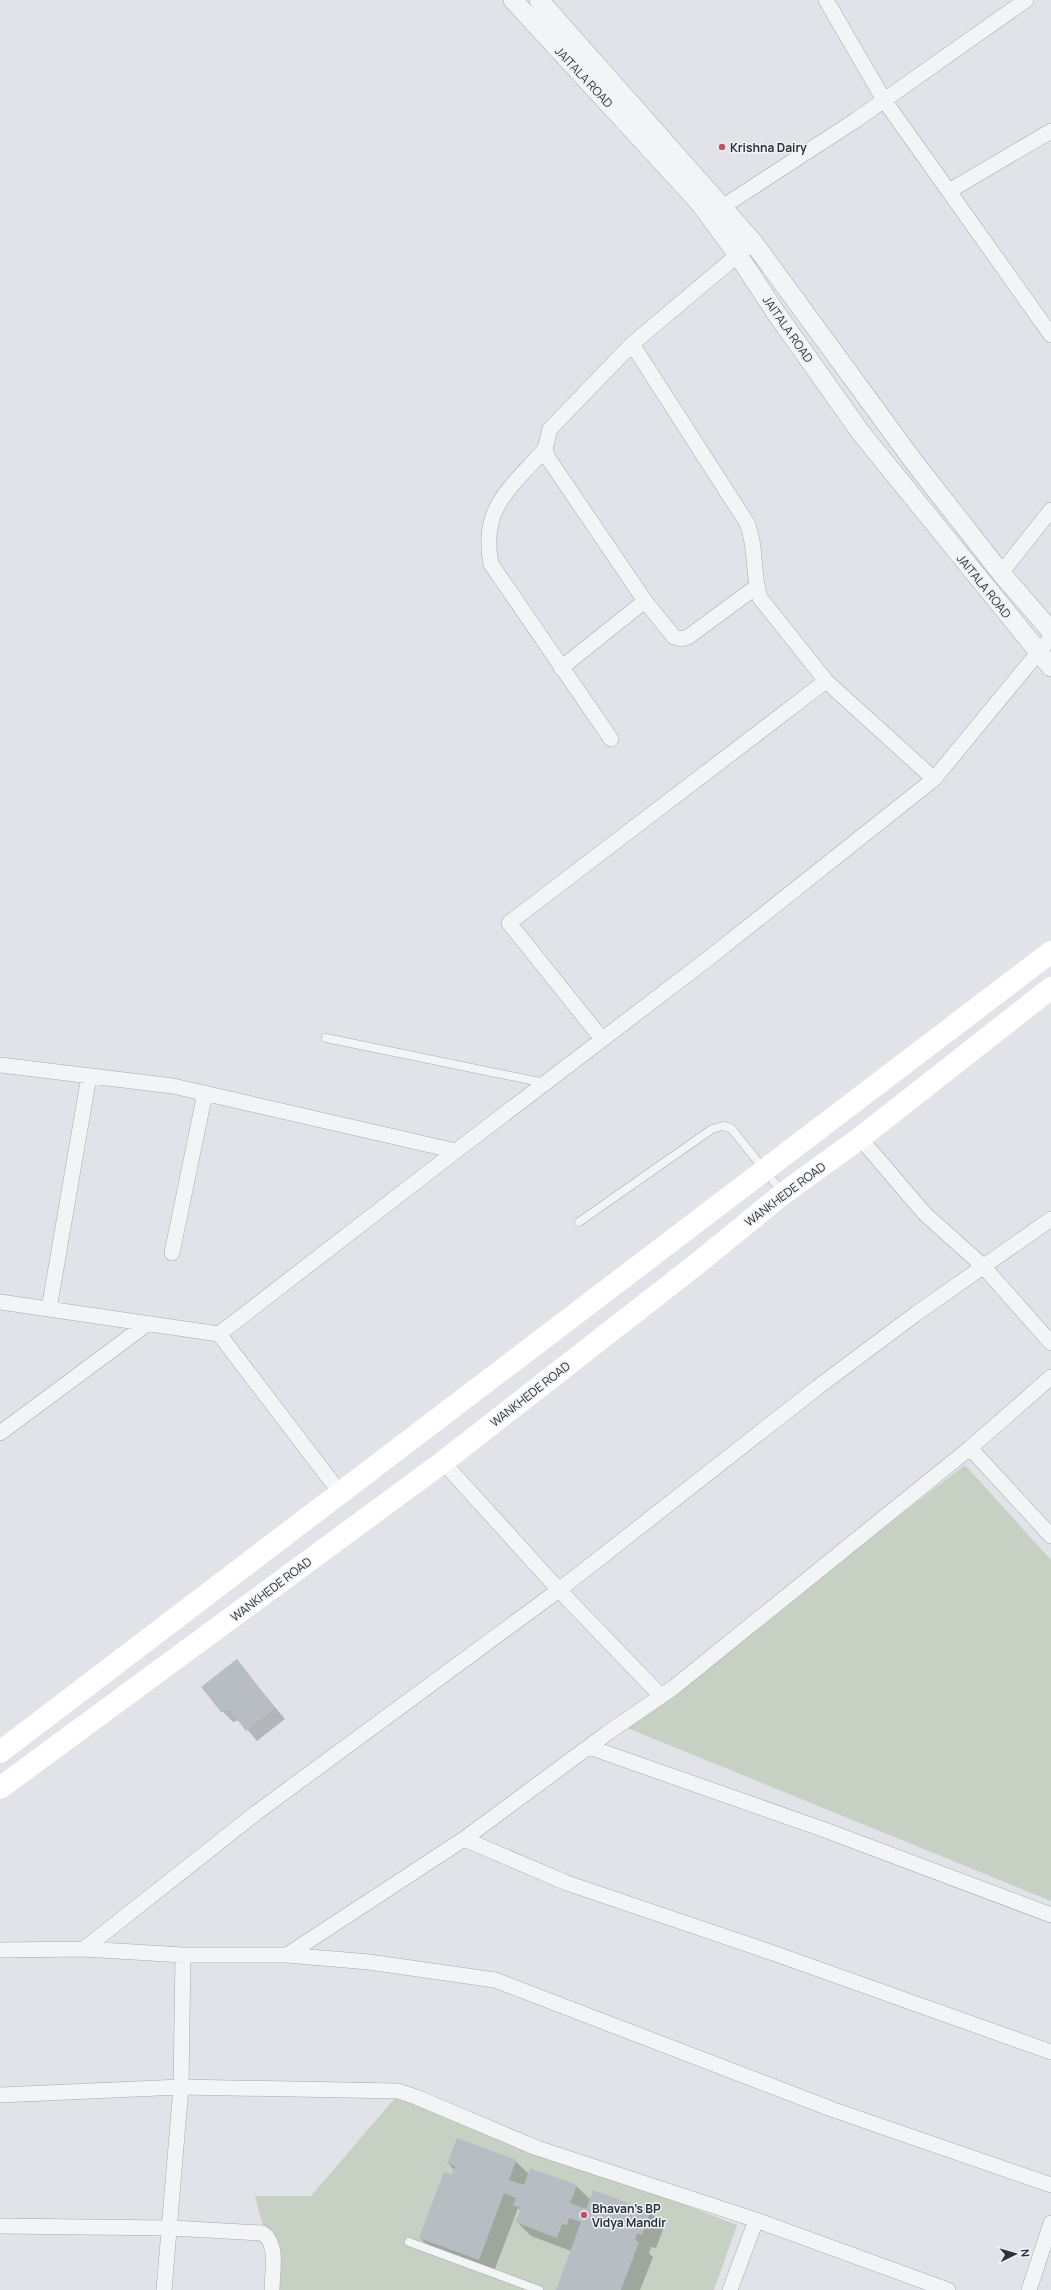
<svg xmlns="http://www.w3.org/2000/svg" width="1051" height="2290" viewBox="0 0 1051 2290" font-family="Manrope,sans-serif">
<style>
.green{fill:#c6d1c3}
.shadow{fill:#0003}
.building{fill:#b8bdc4}
.lines{fill:none;stroke-linecap:round;stroke-linejoin:round}
.service-casing{stroke:#a7aab1;stroke-width:9}
.minor-casing{stroke:#a7aab1;stroke-width:16}
.tertiary-casing{stroke:#a7aab1;stroke-width:20}
.service{stroke:#f3f4f6;stroke-width:8}
.minor{stroke:#f3f4f6;stroke-width:15}
.tertiary{stroke:#f3f4f6;stroke-width:19}
.secondary{stroke:#fff;stroke-width:22}
.poi-dot{fill:#bf5365;stroke:#f0f2f5;stroke-width:1.5}
.labels{text-anchor:middle;dominant-baseline:central;stroke-width:3;stroke-linejoin:round;paint-order:stroke}
.street-label{font-size:12px;fill:#2b323d;stroke:#f0f2f5}
.poi-label{font-size:12px;font-weight:bold;fill:#2b323d;stroke:#f0f2f5;text-anchor:start}
</style>
<rect width="100%" height="100%" fill="#e1e3e8"/>
<!-- green -->
<path class="green" d="M965,1465l86,95v341l-426,-174z
M395,2098l142,50 200,77 -23,65h-440l1,-16 -20,-78h56z"/>
<!-- shadow -->
<path class="shadow" d="M236,1660l49,59 -28,22 -18,-21 -6,2 -11,-11z
M515,2161l14,13 47,12 15,14 3,-9 56,21 14,15 -8,21 -5,-1 -2,6 4,4 -13,33h-83l14,-39 -40,-15 -14,-14 4,-11 -3,-3 -25,66 -58,-22 -15,-14 32,-62 2,-6 -6,-7z"/>
<!-- building -->
<path class="building" d="M237,1659l38,49 -29,23 -16,-21 -9,2 -20,-25z
M457,2138l59,22 -7,20 15,5 6,-17 47,17 -7,18 16,6 7,-19 57,21 -8,24 -5,-2 -2,7 4,2 -18,48h-65l25,-68 -12,-4 -2,7 -5,-1 -5,14 -42,-16 6,-14 -8,-3 3,-7 -12,-5 -25,67 -60,-22 25,-66 8,3 3,-9 -8,-2z"/>
<g class="lines">
<!-- service casing -->
<g class="service-casing">
<path id="service" d="M326,1038l219,45
M579,1222l133,-93 11,-3 8,2 52,65
M409,2242l130,48"/>
</g>
<!-- minor casing -->
<g class="minor-casing">
<path id="minor" d="M826,0l58,100 167,235
M949,191l102,-60
M713,213l143,-93 170,-120
M632,344l115,179c10,24 5,50 13,75l66,83
M545,449c-34,39 -65,58 -54,115l120,175
M1001,573l50,-63
M645,601l29,36 8,2 6,-2 68,-50
M561,668l84,-67 -97,-143 -3,-9 5,-20 82,-85 114,-96
M602,1039l-93,-116 317,-242 108,98
M0,1065l173,21 283,65 -237,183
M860,1138l65,76 58,52 68,77
M456,1151l253,-193 225,-179 117,-142
M172,1253l33,-160
M0,1302l219,32 122,160
M49,1309l40,-233
M0,1433l147,-109
M970,1448l81,88
M443,1462l116,128 102,106
M589,1747l236,83 226,85
M464,1839l103,44 209,71 275,98
M0,1950l84,-1
M183,1955h104l177,-116 142,-105 67,-46 297,-240 81,-71
M287,1955l82,7 126,18 339,130 217,75
M0,2095l181,-8 -17,203
M0,2226l171,2 91,5c17,10 10,39 10,57
M730,2290l26,-70
M948,2290l-192,-70 -219,-72 -121,-51 -18,-6 -217,-4 2,-132 -99,-6 172,-136 303,-223 259,-203 99,-74 134,-94
M1029,2290l22,-67"/>
</g>
<!-- tertiary casing -->
<g class="tertiary-casing">
<path id="tertiary" d="M513,0l186,202 39,53 38,58 85,120 190,234
M539,0l214,242 161,220 87,111 50,58"/>
</g>
<!-- service -->
<use href="#service" class="service"/>
<!-- minor -->
<use href="#minor" class="minor"/>
<!-- tertiary -->
<use href="#tertiary" class="tertiary"/>
<!-- secondary -->
<path class="secondary" d="M0,1752l1051,-800
M0,1788l443,-326 255,-199 86,-70 76,-55 191,-150"/>
</g>
<!-- markers -->
<g class="poi-dot">
<circle cx="722" cy="147" r="4"/>
<circle cx="584" cy="2215" r="4"/>
</g>
<g class="labels">
<!-- street labels -->
<g class="street-label">
<text transform="translate(584 77) rotate(47)">JAITALA ROAD</text>
<text transform="translate(788 329) rotate(55)">JAITALA ROAD</text>
<text transform="translate(984 586) rotate(51)">JAITALA ROAD</text>
<text transform="translate(785 1194) rotate(-37)">WANKHEDE ROAD</text>
<text transform="translate(530 1394) rotate(-38)">WANKHEDE ROAD</text>
<text transform="translate(271 1589) rotate(-37)">WANKHEDE ROAD</text>
</g>
<!-- poi labels -->
<g class="poi-label">
<text x="730" y="147">Krishna Dairy</text>
<text x="592" y="2208">Bhavan's BP<tspan x="592" dy="14">Vidya Mandir</tspan></text>
</g>
</g>
<!-- north arrow -->
<g transform="translate(1015 2254) rotate(85)" stroke="#f0f2f5" stroke-width="3" paint-order="stroke">
<path d="M0-3L7 15L0 10L-7 15Z" fill="#2b323d"/>
<text y="-6" font-size="11" font-weight="bold" text-anchor="middle" fill="#2b323d">N</text>
</g>
</svg>
